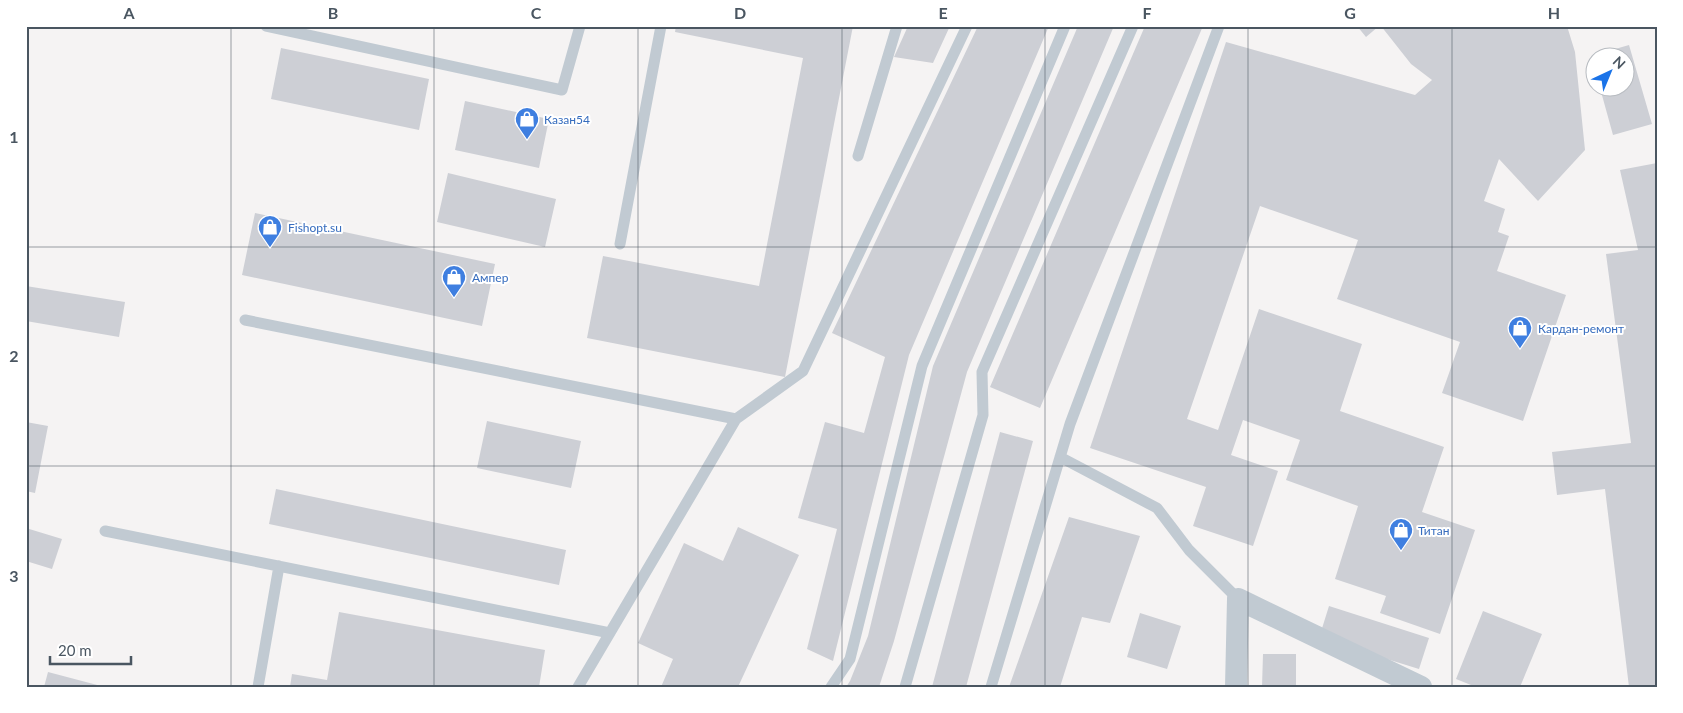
<svg xmlns="http://www.w3.org/2000/svg" width="1683" height="713" viewBox="0 0 1683 713" font-family="Lato,sans-serif">
<style>
.building{fill:#cdcfd5}
.lines{fill:none;stroke-linecap:round;stroke-linejoin:round}
.service{stroke:#c1cad2;stroke-width:11}
.minor{stroke:#c1cad2;stroke-width:22}
.grid{fill:none;stroke:#4a5661;stroke-width:1;stroke-opacity:0.55}
.labels{text-anchor:middle;dominant-baseline:central;stroke-width:4;stroke-linejoin:round;paint-order:stroke}
.shop-label{font-size:12px;fill:#366cbe;stroke:#fff;text-anchor:start}
.neatline{fill:none;stroke:#4a5661;stroke-width:2}
.grid-label{font-size:16px;text-anchor:middle;font-weight:bold;fill:#4a5661}
</style>
<rect width="100%" height="100%" fill="#f5f3f3"/>
<!-- building -->
<path class="building" d="M676,26h177l-68,351 -198,-39 16,-82 156,30 44,-228 -128,-26z
M908,26h42l-17,37 -39,-6z
M978,26h71l-140,329 -76,306 -26,-12 30,-120 -39,-11 27,-96 39,11 21,-76 -53,-24z
M1078,26h36l-147,346 -73,269 -15,46h-33l4,-6 18,-45 65,-270z
M1145,26h58l-163,382 -50,-21z
M1357,26h22l-13,11z
M1381,26h186l8,26 10,98 -47,51 -39,-42 -15,42 21,8 -7,23 11,4 -12,35 69,24 -43,126 -81,-28 18,-51 -123,-43 21,-59 -98,-34 -73,213 31,11 41,-121 103,35 -22,67 104,36 -22,65 53,18 -35,104 -60,-21 6,-17 -51,-17 23,-73 -72,-26 14,-40 -57,-20 -12,35 47,16 -25,75 -60,-20 13,-39 -116,-39 136,-406 189,53 17,-15 -21,-16z
M1629,45l23,79 -39,11 -13,-47h26v-30h-30l-1,13 -4,-15z
M281,48l148,31 -10,51 -148,-31z
M465,101l84,18 -10,49 -84,-18z
M1657,163v524h-28l-24,-198 -48,6 -5,-43 79,-9 -25,-189 32,-4 -18,-80z
M448,173l108,26 -11,48 -108,-25z
M255,213l240,51 -13,62 -240,-51z
M26,286l99,16 -6,35 -93,-16z
M487,421l94,20 -10,47 -94,-20z
M26,422l22,4 -13,67 -9,-2z
M1000,432l33,9 -67,246h-34z
M276,489l290,61 -7,35 -290,-61z
M1069,517l71,19 -30,87 -28,-6 -22,70h-51z
M738,527l61,28 -61,132h-77l12,-28 -35,-16 46,-100 39,18z
M26,528l36,11 -10,30 -26,-8z
M1329,606l100,32 -10,31 -100,-31z
M1483,611l59,23 -22,53h-44l-20,-8z
M339,612l206,38 -6,37h-249l2,-13 35,6z
M1140,613l41,13 -14,43 -40,-12z
M1263,654h33v33h-34z
M48,672l53,14v1h-57z"/>
<g class="lines">
<!-- service -->
<path class="service" d="M266,26l296,64 18,-64
M858,156l39,-130
M620,244l41,-218
M245,320l491,99
M1060,457l97,51 32,42 49,49
M105,531l505,102
M258,687l21,-121
M578,687l158,-268 67,-48 164,-345
M831,687l19,-28 72,-293 143,-340
M905,687l78,-272 -1,-43 151,-346
M991,687l79,-263 149,-398"/>
<!-- minor -->
<path class="minor" d="M1236,687l2,-88 183,88"/>
</g>
<!-- grid -->
<path class="grid" d="M231,26v661M434,26v661M638,26v661M842,26v661M1045,26v661M1248,26v661M1452,26v661M26,247h1631M26,466h1631"/>
<!-- icons -->
<defs>
<g id="shop-pin" transform="scale(1.25)"><path d="M0 17L-7.5 6A9.5 9.5 0 1 1 7.5 6Z" fill="#3f7fe0" stroke="#fff"/><path d="M-5-2.5h2.3a2.7 3.5 0 0 1 5.4 0H5L5.5 6h-11ZM-1.5-2.5h3a1.5 2.3 0 0 0-3 0Z" fill="#fff"/></g>
</defs>
<g fill-rule="evenodd">
<use href="#shop-pin" x="527" y="119"/>
<use href="#shop-pin" x="270" y="227"/>
<use href="#shop-pin" x="454" y="277"/>
<use href="#shop-pin" x="1520" y="328"/>
<use href="#shop-pin" x="1401" y="530"/>
</g>
<g class="labels">
<!-- shop labels -->
<g class="shop-label">
<text x="544" y="119">Казан54</text>
<text x="288" y="227">Fishopt.su</text>
<text x="472" y="277">Ампер</text>
<text x="1538" y="328">Кардан-ремонт</text>
<text x="1418" y="530">Титан</text>
</g>
</g>
<!-- border -->
<rect width="1683" height="713" fill="none" stroke="#ffffff" stroke-width="55"/>
<!-- north arrow -->
<g transform="translate(1610 72) rotate(44)"><circle r="24" fill="#ffffff" stroke="#b7bbc0"/>
<path d="M0-4L9 19L0 12L-9 19Z" fill="#1a73e8"/>
<text y="-8" font-size="14" font-weight="bold" text-anchor="middle" fill="#4a5661">N</text>
</g>
<!-- scale -->
<path d="M50 656v8h81v-8" fill="none" stroke="#4a5661" stroke-width="2.5"/>
<text x="58" y="656" font-size="15" fill="#4a5661" stroke="#ffffff" stroke-width="4" paint-order="stroke">20 m</text>
<rect x="28" y="28" width="1628" height="658" class="neatline"/>
<g class="grid-label">
<text x="129" y="19">A</text>
<text x="333" y="19">B</text>
<text x="536" y="19">C</text>
<text x="740" y="19">D</text>
<text x="943" y="19">E</text>
<text x="1147" y="19">F</text>
<text x="1350" y="19">G</text>
<text x="1554" y="19">H</text>
<text x="14" y="143">1</text>
<text x="14" y="362">2</text>
<text x="14" y="582">3</text>
</g>
</svg>
